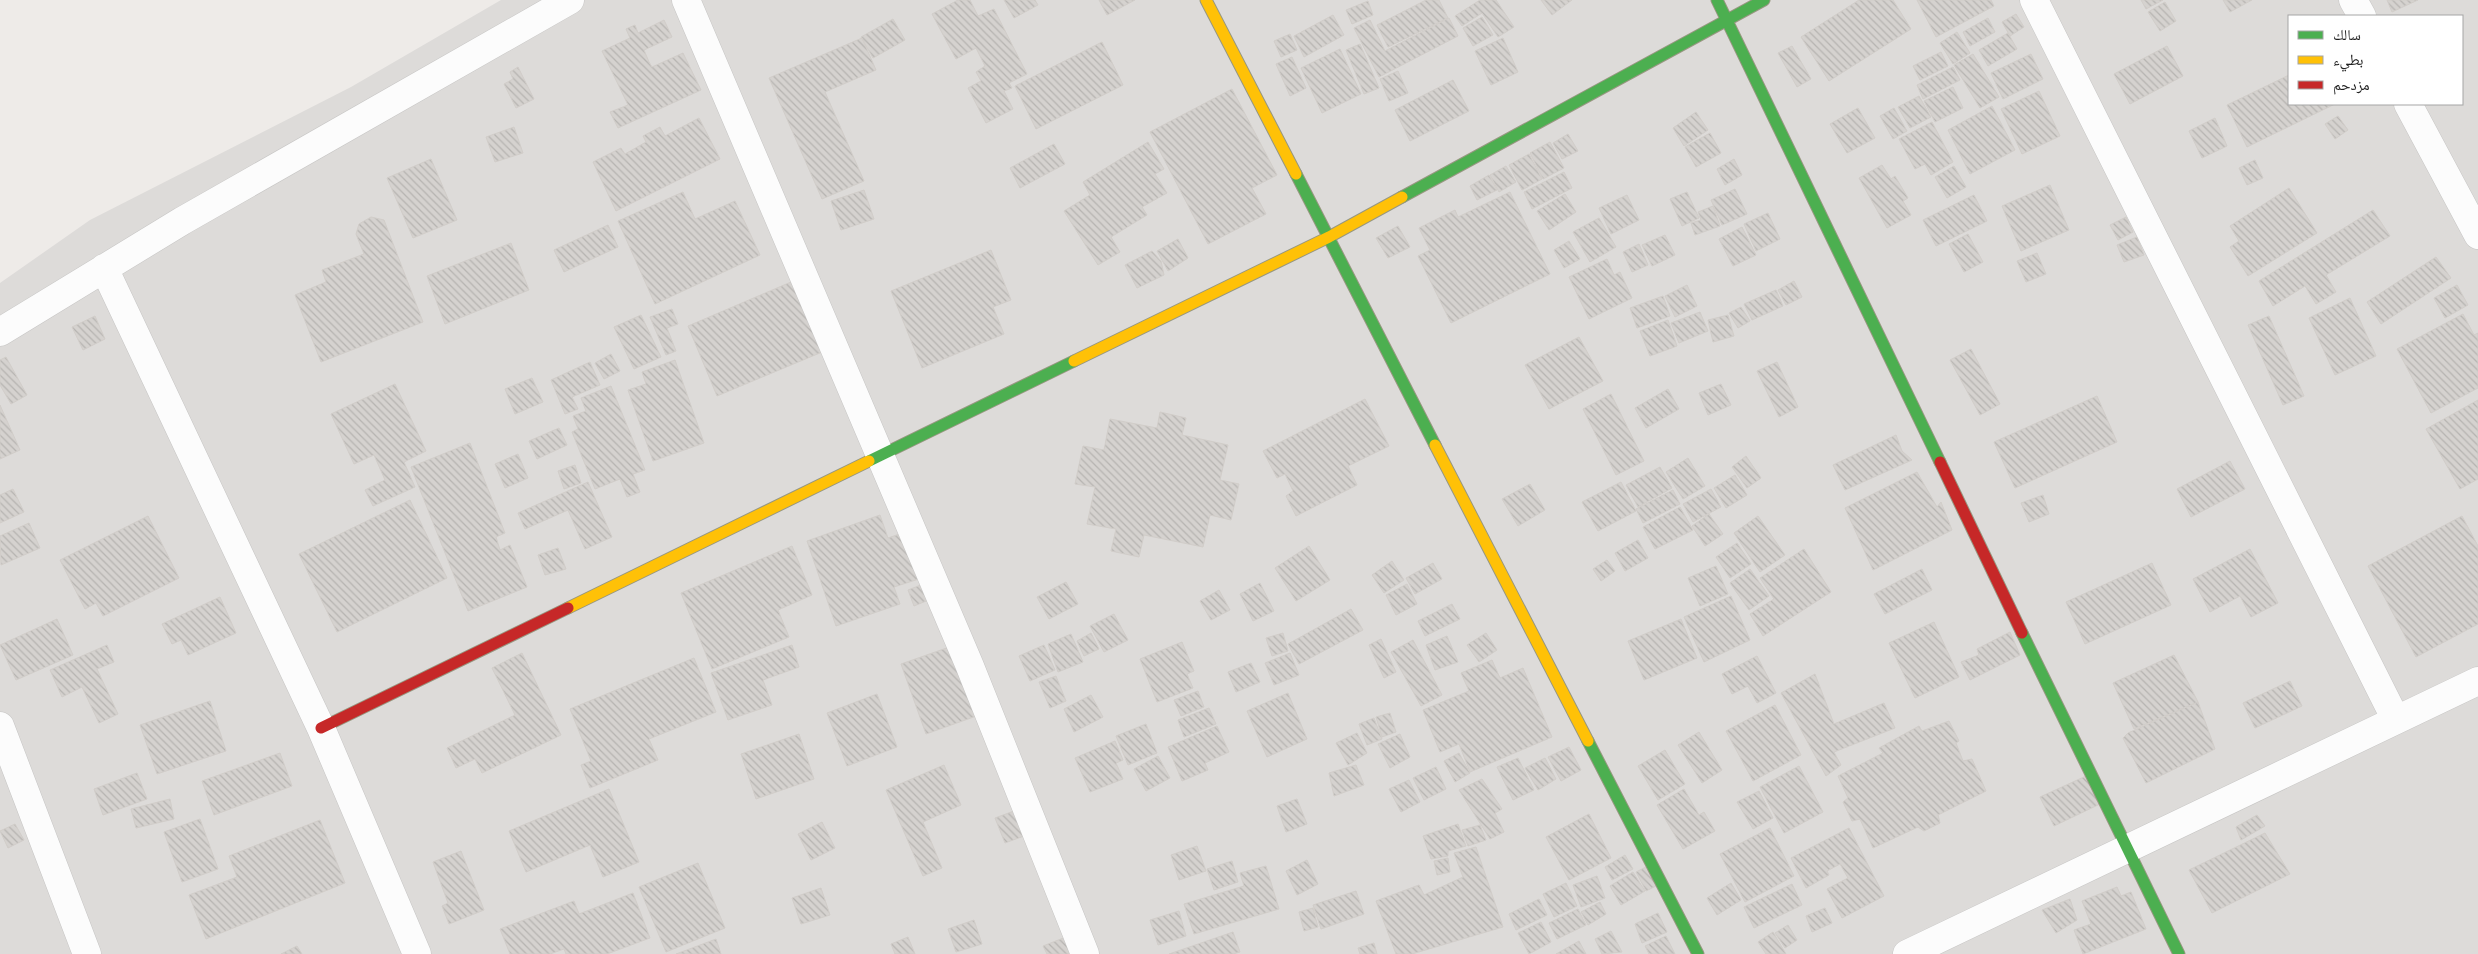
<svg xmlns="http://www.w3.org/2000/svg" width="2478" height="954" viewBox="0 0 2478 954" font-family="'Alegreya Sans','Noto Naskh Arabic',sans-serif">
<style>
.residential{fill:#dddbd9;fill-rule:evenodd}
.building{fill:url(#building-back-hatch);stroke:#d1cdc9}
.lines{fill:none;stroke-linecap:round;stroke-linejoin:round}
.street-casing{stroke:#c6c5c4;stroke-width:29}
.fast-casing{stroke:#979780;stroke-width:13}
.slow-casing{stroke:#979780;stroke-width:13}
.jam-casing{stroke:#979780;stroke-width:13}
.street{stroke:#fcfcfc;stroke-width:28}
.fast{stroke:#4caf50;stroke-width:11}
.slow{stroke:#ffc107;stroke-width:11}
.jam{stroke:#c62828;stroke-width:11}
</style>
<defs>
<pattern id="building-back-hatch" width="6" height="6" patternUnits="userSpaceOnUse" patternTransform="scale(1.25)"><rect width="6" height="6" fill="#d5d2cf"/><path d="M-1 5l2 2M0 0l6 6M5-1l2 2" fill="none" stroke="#b6b4b1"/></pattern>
</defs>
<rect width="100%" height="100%" fill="#eeebe8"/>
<!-- residential -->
<path class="residential" d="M501,0h1977v954h-2478v-671l90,-63 261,-133zM2289,16h173v88h-173z"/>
<!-- building -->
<path class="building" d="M958,0h12l8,16 16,-7 33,65 -18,9 3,5 -8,3 9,18 -27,14 -18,-35 13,-7 -5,-9 9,-6 -9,-18 -20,11 -24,-45z
M1004,0h31l3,5 -24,13z
M1099,0h36l-28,15z
M1426,0h13l9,18 -60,29 -11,-22z
M1480,0h16l18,27 -16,10 -16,-24 -20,13 -7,-10z
M1541,0h31l-20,15z
M1859,0h34l18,29 -82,52 -28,-44z
M1917,0h74l3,6 -58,31z
M2141,0h22l-17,9z
M2223,0h29l-22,12z
M2387,0h31l-26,12z
M1368,1l5,14 -21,9 -6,-14z
M2165,2l11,19 -16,10 -12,-19z
M2016,14l8,13 -14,9 -8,-14z
M1333,15l11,20 -40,22 -10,-21z
M1482,17l11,18 -20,11 -10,-18z
M1449,18l9,18 -79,41 -25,-49 16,-8 15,31z
M1988,18l7,14 -25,14 -7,-14z
M893,19l12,21 -32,18 -12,-21z
M664,20l8,17 -28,13 5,12 3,5 31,-14 18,37 -83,38 -8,-16 18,-7 -26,-54 28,-13 -4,-9 9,-4 3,8z
M1957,32l13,21 -17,11 -13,-21z
M2008,33l9,16 -29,17 -9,-16z
M1290,34l7,16 -16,7 -7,-16z
M862,38l14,32 -51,22 39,89 -42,18 -53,-121z
M1503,38l15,34 -27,13 -16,-34z
M1102,42l21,43 -87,44 -21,-43z
M1360,44l19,44 -15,6 -18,-44z
M1792,46l19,33 -14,8 -19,-34z
M2167,46l16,30 -53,28 -16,-30z
M1340,49l21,45 -39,19 -21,-45z
M1941,52l7,14 -28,14 -7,-14z
M1973,54l26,43 -19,11 -26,-43z
M2031,54l12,25 -40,20 -12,-26z
M1292,57l14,31 -16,8 -14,-32z
M518,67l16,32 -18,9 -12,-24 9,-5 -3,-7z
M1953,67l7,13 -37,19 -6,-14z
M1398,71l10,22 -19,8 -9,-22z
M2289,75v29h46l-88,43 -20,-42z
M1453,80l16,31 -59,30 -15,-31z
M1953,87l10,21 -28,14 -11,-21z
M1232,89l45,86 -25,13 14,26 -58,30 -58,-112z
M2039,91l21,45 -38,18 -21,-45z
M1919,96l12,21 -21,11 -12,-21z
M1992,106l23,44 -45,24 -22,-44z
M1858,108l17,30 -28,15 -17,-29z
M1894,108l13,23 -14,8 -13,-23z
M1696,112l12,18 -24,16 -11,-18z
M2338,116l10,14 -13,9 -10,-15z
M699,118l21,41 -104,52 -23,-49 28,-14 4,6 21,-12 -3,-6 17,-9 5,9z
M2215,118l12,28 -25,12 -13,-27z
M1932,122l21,40 -22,13 -6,-11 -10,5 -16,-30z
M514,127l9,26 -28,9 -9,-25z
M1710,133l11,20 -25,14 -11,-20z
M1568,134l10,17 -16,8 -9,-16z
M1148,142l16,27 -9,5 12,19 -25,14 5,8 -36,22 9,15 -22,13 -34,-54 26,-16 -7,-13z
M1550,142l14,26 -21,11 -13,-26z
M1054,144l11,20 -45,24 -10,-20z
M1529,154l13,25 -20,11 -13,-25z
M431,159l26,61 -44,18 -26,-60z
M1734,159l8,16 -17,10 -8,-16z
M2255,160l8,18 -16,7 -8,-17z
M1882,165l9,14 4,-3 13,22 -5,3 8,14 -24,13 -28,-50z
M1506,166l10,16 -17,10 -9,-17z
M1954,166l12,21 -19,11 -12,-21z
M1564,172l8,16 -40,21 -8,-17z
M1489,175l8,15 -20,10 -7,-14z
M2050,185l19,45 -48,21 -19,-45z
M2289,188l28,45 -69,43 -18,-29 9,-6 -9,-15z
M1735,189l12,25 -25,11 -11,-25z
M864,190l10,29 -33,11 -10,-29z
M683,192l12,27 40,-18 25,54 -105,49 -37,-83z
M1510,192l40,82 -99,49 -33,-67 12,-6 -11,-22 36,-18 3,7z
M1687,192l12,26 -17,8 -12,-27z
M1565,194l11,18 -27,18 -12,-19z
M1627,195l12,25 -28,14 -12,-26z
M1974,195l13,26 -51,25 -13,-26z
M1713,206l7,20 -25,9 -4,-12 10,-3 -3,-8z
M2373,210l17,26 -64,39 10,17 -20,12 -11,-18 -32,20 -14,-25z
M1768,213l12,26 -24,12 -12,-27z
M371,217l13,3 39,102 -102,40 -26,-67 31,-13 -4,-12 42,-16 -8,-20 3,-10z
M2126,217l7,15 -15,8 -8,-15z
M1599,218l17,29 -26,15 -17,-30z
M608,225l10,22 -54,25 -10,-22z
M1398,226l12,21 -22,11 -12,-20z
M1742,227l14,28 -23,11 -14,-27z
M1968,234l15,28 -19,10 -15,-28z
M1665,235l10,20 -23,11 -10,-21z
M2137,237l7,18 -20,7 -7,-17z
M1178,239l10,19 -20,13 -11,-20z
M1569,241l11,18 -16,9 -10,-18z
M511,243l18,47 -84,34 -18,-48z
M1639,244l9,21 -16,7 -9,-20z
M991,250l20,50 -18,7 11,27 -82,34 -31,-77z
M1152,251l9,10 3,14 -27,13 -12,-23z
M2037,253l9,21 -20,8 -9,-21z
M2436,257l15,21 -70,46 -14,-22z
M1607,259l7,16 6,-3 12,26 -43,21 -20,-42z
M798,279l29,71 -110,46 -29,-70z
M1794,281l8,16 -16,8 -8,-15z
M1687,285l10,21 -22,11 -10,-21z
M2457,285l11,20 -23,13 -11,-20z
M1776,290l7,16 -31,14 -8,-16z
M1663,296l7,20 -33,12 -7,-20z
M2350,298l26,58 -41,19 -26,-57z
M1741,307l9,14 -12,7 -9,-15z
M672,309l6,15 -11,4 9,23 -10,4 -16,-38z
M1700,312l8,19 -29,12 -8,-20z
M2463,314l11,21 4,-2v55l-47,25 -34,-64z
M641,315l20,42 -27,12 -20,-42z
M1728,315l6,21 -21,6 -5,-22z
M95,316l10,23 -22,11 -11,-23z
M2269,316l35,80 -21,9 -35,-80z
M1668,320l9,26 -27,10 -10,-25z
M1579,337l24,44 -54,28 -24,-44z
M1971,349l29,55 -20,11 -30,-55z
M611,354l9,17 -16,8 -9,-16z
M6,357l21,38 -16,9 -11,-19v-25z
M675,360l29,83 -51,18 -25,-71 18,-6 -4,-12z
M590,362l10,23 -28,12 6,12 -13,5 -14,-34z
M1777,362l21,45 -19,10 -22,-46z
M532,378l11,24 -28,12 -10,-25z
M395,384l31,67 -22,11 11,25 -42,19 -8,-16 20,-10 -11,-25 -20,9 -23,-50z
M1721,384l10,21 -23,10 -9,-22z
M611,386l34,84 -12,4 7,18 -13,5 -7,-18 -25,10 -23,-57 6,-3 -5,-13 13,-5 -5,-13z
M1668,389l11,20 -33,19 -11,-20z
M1611,394l33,67 -28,14 -33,-66z
M2097,396l20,46 -102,46 -21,-46z
M1365,399l24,47 -41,20 9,19 -61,31 -10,-20 7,-5 -8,-17 -8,4 -14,-27z
M2478,400v79l-18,10 -34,-60z
M0,405l20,45 -20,9z
M1160,412l26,6 -4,17 46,10 -8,35 19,4 -8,36 -21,-5 -7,32 -59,-12 -5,22 -28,-6 5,-22 -29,-5 8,-37 -20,-3 8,-38 21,4 6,-31 47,9z
M559,428l8,17 -30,14 -8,-18z
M1896,435l6,16 10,9 -67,30 -12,-25z
M470,443l35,90 -9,4 4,13 10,-5 17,42 -59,24 -57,-144z
M518,454l10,24 -23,10 -10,-24z
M1746,456l15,22 -14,10 -15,-21z
M1688,458l17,28 -22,13 -17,-27z
M2230,461l15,28 -54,28 -14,-28z
M575,465l6,18 -17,6 -6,-18z
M1660,467l12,21 -34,19 -12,-22z
M1917,472l20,35 4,-5 11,28 -79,40 -28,-62z
M1735,475l12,20 -21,13 -12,-20z
M588,482l24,55 -27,12 -17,-39 -43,19 -7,-16z
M1621,482l15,29 -38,20 -16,-29z
M1530,484l15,26 -27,16 -16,-27z
M13,489l11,23 -24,11v-28z
M1711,489l10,18 -28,15 -10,-18z
M1673,490l7,14 -37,19 -7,-14z
M2043,495l6,19 -20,8 -8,-19z
M410,500l37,78 -110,54 -38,-78z
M1680,507l13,23 -38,19 -12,-22z
M1709,514l14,20 -18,12 -13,-20z
M880,515l8,23 23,-8 17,46 -34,11 6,17 -64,22 -29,-85z
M148,516l31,62 -76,38 -7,-13 -11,6 -25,-49z
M1758,516l27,39 -25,17 -26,-39z
M2462,516l16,30v78l-62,33 -48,-91z
M29,523l11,25 -39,17 -1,-29z
M1638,540l10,18 -23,13 -10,-18z
M1737,543l14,21 -21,14 -14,-21z
M792,546l20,49 -34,15 11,27 -77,32 -31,-76z
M1309,546l21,34 -34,21 -21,-33z
M558,548l8,21 -21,6 -7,-20z
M1804,549l27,43 -68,44 -13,-22 24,-15 -14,-21z
M2250,549l28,54 -27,14 -11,-21 -30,16 -17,-33z
M1607,560l8,11 -14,10 -8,-12z
M1392,561l12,19 -20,13 -12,-18z
M1433,563l9,16 -27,15 -9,-16z
M2152,563l19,42 -86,39 -19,-42z
M1716,566l12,28 -28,12 -12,-28z
M1750,569l19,27 -20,14 -19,-27z
M1922,569l10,21 -47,24 -11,-20z
M1066,582l12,22 -29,15 -12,-22z
M926,583l5,16 -17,7 -6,-16z
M1260,583l14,28 -21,10 -13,-27z
M1407,584l10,20 -21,11 -10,-20z
M1219,590l11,20 -19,10 -11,-19z
M1731,596l19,44 -46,22 -20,-45z
M220,597l16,36 -48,22 -7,-15 -9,4 -10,-20z
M1452,604l8,15 -35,17 -7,-15z
M1351,609l12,21 -64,34 -11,-20z
M1114,614l14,26 -24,12 -14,-26z
M57,619l16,36 -57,25 -16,-35z
M1681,619l16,39 -53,22 -16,-39z
M1934,622l25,55 -44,21 -26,-55z
M2010,632l10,23 -50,25 -9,-18 18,-7 -2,-6z
M1091,633l8,16 -15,7 -7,-15z
M1283,633l5,18 -16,5 -6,-18z
M1486,633l11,17 -18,12 -12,-17z
M1071,634l12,28 -25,10 -10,-28z
M1447,636l11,26 -23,8 -9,-25z
M1381,639l15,33 -12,6 -15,-33z
M1413,640l29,55 -21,11 -30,-54z
M1182,642l12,29 -7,3 6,14 -36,14 -17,-43z
M958,644l24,70 -56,20 -25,-70z
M107,645l7,17 -17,7 21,45 -19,9 -17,-36 -20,10 -12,-27z
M792,645l7,22 -36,13 9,25 -44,15 -17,-47z
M1044,645l11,25 -25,11 -11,-25z
M522,653l39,82 -79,38 -7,-14 -19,9 -9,-20 68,-33 -23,-47z
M1290,653l9,22 -25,10 -9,-22z
M2174,655l24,47 -64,27 -21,-46z
M1757,656l19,37 -19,10 -9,-17 -16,8 -10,-20z
M694,658l22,54 -67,27 9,21 -68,28 -9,-23 10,-4 -21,-52z
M1492,660l8,18 23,-10 29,69 -82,35 -11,-28 -19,8 -17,-42 46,-19 -8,-18z
M1251,663l9,19 -24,10 -8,-20z
M1815,674l19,50 50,-21 11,25 -61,24 7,13 -15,11 -45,-83z
M1056,676l10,25 -16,7 -11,-26z
M2290,681l12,25 -47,22 -12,-25z
M1198,691l6,16 -23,9 -7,-16z
M1288,693l19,46 -40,18 -20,-46z
M877,694l20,53 -50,19 -20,-53z
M1091,695l12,22 -29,15 -10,-23z
M210,701l16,50 -69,23 -17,-49z
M2198,702l17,47 -69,34 -23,-45 5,-5z
M1775,705l26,50 -48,26 -27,-50z
M1209,708l7,16 -32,13 -6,-17z
M1390,713l6,19 -14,5 -6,-20z
M1374,718l8,21 -15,6 -8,-21z
M1949,721l10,20 -3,2 7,18 9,-2 14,32 -48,24 2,8 -16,8 -6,-4 -45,21 -13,-29 -8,2 -9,-19 5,-4 -10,-22 45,-23 -4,-5 40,-22 3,5z
M1146,724l11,29 -29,12 -12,-29z
M1217,726l12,26 -24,11 3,7 -26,11 -14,-34z
M1699,732l23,38 -20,13 -24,-38z
M1357,733l10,20 -19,12 -12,-22z
M799,734l15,45 -58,20 -15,-45z
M1400,734l10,23 -20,11 -12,-24z
M1115,741l8,19 -7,3 7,16 -33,13 -15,-34z
M1569,747l12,23 -20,11 -13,-24z
M1665,750l20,34 -27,16 -20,-34z
M280,753l12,33 -78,29 -12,-34z
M1459,753l11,20 -15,9 -11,-21z
M1158,756l12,22 -24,13 -12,-22z
M1518,758l16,32 -21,10 -16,-33z
M1545,758l11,21 -18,11 -13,-22z
M944,765l17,40 -38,17 19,46 -19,8 -37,-86z
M1356,765l8,20 -30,11 -5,-23z
M1799,766l24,46 -39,21 -24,-46z
M1436,767l10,22 -22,11 -11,-22z
M137,773l10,26 -44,16 -9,-26z
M2086,776l14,28 -46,22 -14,-29z
M1482,779l20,30 -7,4 9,19 -14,7 -31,-49z
M1409,780l11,22 -19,10 -12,-23z
M609,789l30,73 -36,15 -13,-32 -64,27 -17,-41z
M1684,789l15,26 5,-3 11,19 -32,18 -26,-44z
M1759,791l14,27 -20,11 -16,-27z
M170,799l4,20 -38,9 -5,-19z
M1297,799l10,25 -21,8 -9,-26z
M1014,811l10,25 -19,7 -10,-25z
M1589,814l22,44 -42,22 -23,-43z
M2257,815l8,11 -24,14 -5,-13z
M200,819l18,50 -36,13 -18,-50z
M320,820l25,63 -139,56 -17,-44 48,-18 -8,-21z
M822,822l13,26 -24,12 -13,-26z
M15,824l9,16 -16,8 -8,-17z
M1458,824l8,22 -18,5v5l-17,3 -8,-23z
M1480,825l6,15 -18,6 -6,-16z
M1770,828l24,48 -49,26 -25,-48z
M1849,828l35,68 -42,22 -15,-29 21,-11 -8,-14 -13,7 2,4 -23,13 -15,-30z
M2265,833l25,41 -78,39 -23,-43z
M1197,846l9,25 -27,9 -8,-25z
M1476,847l27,80 -91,27h-16l-20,-53 43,-16 5,10 39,-18 -9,-24z
M461,851l23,59 -35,14 -7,-18 6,-3 -15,-41z
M1625,855l8,14 -21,11 -7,-13z
M1448,858l2,14 -13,3 -3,-14z
M1307,860l11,24 -21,11 -11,-24z
M1232,861l6,21 -24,8 -7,-21z
M698,863l27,65 -59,24 -27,-65z
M1266,866l13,43 -85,25 -10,-30 60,-18 -4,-13z
M1648,866l10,19 -12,6 -10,-19z
M1633,872l12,19 -24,14 -11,-19z
M1597,876l8,22 -24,9 -8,-22z
M1566,883l11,23 -23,11 -11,-23z
M1731,883l10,17 -24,15 -10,-17z
M1792,884l10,21 -48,23 -10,-21z
M2117,887l4,9 10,-4 15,37 -63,25 -9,-24 17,-6 -9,-23z
M821,888l9,27 -29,9 -9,-26z
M1356,891l8,23 -43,15 -8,-24z
M633,893l17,45 -43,16h-41l-2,-5 -14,5h-40l-10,-25 74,-28 5,13z
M1539,899l8,16 -31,15 -7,-16z
M2070,899l7,21 -21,13 -14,-23z
M1600,902l6,12 -18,11 -7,-13z
M1313,908l5,19 -14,4 -5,-19z
M1825,908l7,15 -20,9 -6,-16z
M1578,909l8,16 -29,14 -8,-16z
M1179,911l7,25 -28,9 -8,-25z
M1658,913l9,19 -25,11 -7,-19z
M974,920l8,24 -26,8 -8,-23z
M1541,922l10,20 -22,12 -11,-21z
M1788,925l9,15 -12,8 -10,-15z
M1611,931l11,21 -20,2 -7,-15z
M1233,932l7,20 -7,2h-64z
M1773,932l13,22h-20l-8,-12z
M1666,936l9,18h-26l-4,-8z
M908,937l7,17h-20l-4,-10z
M1066,937l7,17h-26l-4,-8z
M716,939l5,15h-45z
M1579,941l7,13h-30z
M1374,943l3,11h-17l-2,-6z
M297,946l5,8h-21z"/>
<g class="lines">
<!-- street casing -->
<g class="street-casing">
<path id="street" d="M686,0l283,664 116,290
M2034,0l362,720
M2353,0l9,16
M2408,104l70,131
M104,268l217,460 96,226
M0,332l182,-111 388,-221
M0,726l87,228
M1907,954l571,-273"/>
</g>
<!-- fast casing -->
<g class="fast-casing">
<path id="fast" d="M1717,0l223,462
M1296,174l139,271
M1402,197l362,-197
M869,461l205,-100
M2022,633l157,321
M1588,741l110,213"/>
</g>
<!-- slow casing -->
<g class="slow-casing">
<path id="slow" d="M1206,0l90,174
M1074,361l255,-124 73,-40
M1435,445l153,296
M568,608l301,-147"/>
</g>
<!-- jam casing -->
<g class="jam-casing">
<path id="jam" d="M1940,462l82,171
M321,728l247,-120"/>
</g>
<!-- street -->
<use href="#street" class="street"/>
<!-- fast -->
<use href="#fast" class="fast"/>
<!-- slow -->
<use href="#slow" class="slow"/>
<!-- jam -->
<use href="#jam" class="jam"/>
</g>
<!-- legend -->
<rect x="2288" y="15" width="175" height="90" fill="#ffffff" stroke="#a5a5a5"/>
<rect x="2298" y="31" width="25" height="8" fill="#4caf50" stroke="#a5a5a5"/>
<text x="2333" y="40" font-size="15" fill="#1f1f1f">سالك</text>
<rect x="2298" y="56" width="25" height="8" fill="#ffc107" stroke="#a5a5a5"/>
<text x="2333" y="65" font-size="15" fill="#1f1f1f">بطيء</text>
<rect x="2298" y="81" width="25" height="8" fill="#c62828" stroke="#a5a5a5"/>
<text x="2333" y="90" font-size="15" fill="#1f1f1f">مزدحم</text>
</svg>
